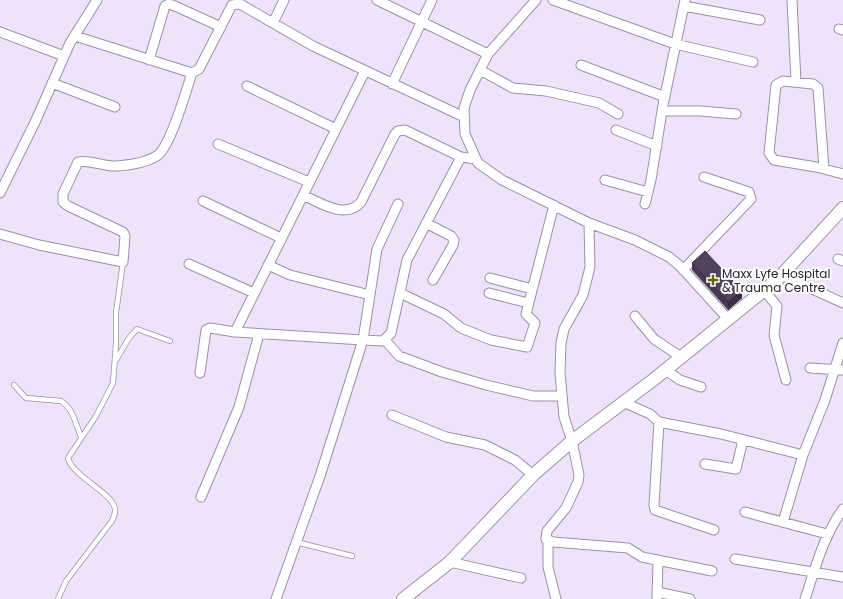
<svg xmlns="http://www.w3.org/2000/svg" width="843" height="599" viewBox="0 0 843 599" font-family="Poppins,sans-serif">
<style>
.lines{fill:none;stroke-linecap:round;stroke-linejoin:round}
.lane-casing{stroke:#9c90a6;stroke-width:6}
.street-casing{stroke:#9c90a6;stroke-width:11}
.secondary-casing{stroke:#9c90a6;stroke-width:14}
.lane{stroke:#fff;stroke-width:4.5}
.street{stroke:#fff;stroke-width:9}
.secondary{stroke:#fff;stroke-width:12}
.wall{fill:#463a50}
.shaded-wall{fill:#392f41}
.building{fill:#51435d;stroke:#392f41}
.poi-dot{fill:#656600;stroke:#fff;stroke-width:1.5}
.labels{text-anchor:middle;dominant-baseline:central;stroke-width:4;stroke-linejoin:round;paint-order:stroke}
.poi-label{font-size:12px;fill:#27222b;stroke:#fff;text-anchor:start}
</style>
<rect width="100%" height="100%" fill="#efe3fb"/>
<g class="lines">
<!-- lane casing -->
<g class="lane-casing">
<path id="lane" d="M116,360l13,-22 8,-9 33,12
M14,385l12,13 35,3c12,7 15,24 20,36
M296,542l56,14
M58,599l8,-18 46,-60c1,-3 4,-8 3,-12 -2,-16 -43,-33 -47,-51l28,-42 17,-33 3,-39v-31l7,-51"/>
</g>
<!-- street casing -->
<g class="street-casing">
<path id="street" d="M377,0l111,54
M536,0l-48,54 -18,36 -6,18 1,26 13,29 24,17 87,43 46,17 34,17 11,9 48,53
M553,0l122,44 78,18
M792,0l4,82
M684,6l76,14
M273,23l11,-23
M839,29l4,1
M0,32l64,24
M75,36l117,37 7,-4 33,-64 8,-1 73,42 151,71
M149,60l16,-54 4,-2 6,2 46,21
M581,65l84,32
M480,70l33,18 33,3 53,12 19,11
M52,83l63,24
M392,84l40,-84
M247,86l89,43
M662,111h38l36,3
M616,130l41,16
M218,144l91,38
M824,169l-6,-81 -5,-4 -30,-3 -7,4 -7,68 5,7 42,7 27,7
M605,180l43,12
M0,193l36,-73 34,-77 27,-43
M303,195c17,8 43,25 58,7l34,-68 3,-3 7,-1 56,27 15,2
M203,201l78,37
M645,204l6,-24 12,-75 22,-105
M426,223l25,13 3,4 -1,5 -20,35
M589,223l1,44 -7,28 -19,34 -3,14 -1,30 4,44 8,24 7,34 -1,7 -12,26 -19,23 -1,8 7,3 75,6 14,9 70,14
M0,234l39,11 84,17 2,-26 -2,-4 -55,-26 -5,-4v-8l15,-32c11,-3 26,5 39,4 13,-1 30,-3 41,-11 13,-10 28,-64 34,-82
M838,259l5,2
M189,264l65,29
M268,265l22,10 80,20
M683,270l68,-71 -2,-7 -45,-15
M781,275l62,28
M490,278l42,11
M764,290l13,16 -3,29 12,45
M400,293l44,21 17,14 30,12 36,7 8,-24 -9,-9 28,-109
M489,293l39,10
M635,316l19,23 27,18
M235,332l130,-261
M385,340l14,16 43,16 44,13 47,11h29
M810,368l33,2
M665,370l15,10 21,7
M200,373l6,-43 4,-2 25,4 128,8 20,1 8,-8 16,-73 54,-103
M623,402l27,12 9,8 -5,83 1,5 59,20
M392,415l54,22 39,8 30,15 18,15
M659,422l62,12 82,21
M705,464l31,5 7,-29
M201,497l38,-90 20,-73
M745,512l82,22
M783,522l20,-67 22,-55 18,-57
M548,541v26l8,32
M735,559l108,18
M450,562l71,16
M657,592l33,7
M276,599l44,-123 43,-136 14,-91 21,-45
M657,599l1,-38
M805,599c11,-33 18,-62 38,-90"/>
</g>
<!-- secondary casing -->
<g class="secondary-casing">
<path id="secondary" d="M403,599l47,-37 83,-87 39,-34 81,-61 125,-101 65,-71"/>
</g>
<!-- lane -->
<use href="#lane" class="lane"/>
<!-- street -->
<use href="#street" class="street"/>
<!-- secondary -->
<use href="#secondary" class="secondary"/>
</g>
<!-- wall -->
<path class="wall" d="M692,263l50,35 -14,12 -36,-40z"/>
<!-- shaded-wall -->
<path class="shaded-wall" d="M742,291v7l-14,12v-8z"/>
<!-- building -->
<path class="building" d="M705,251l37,40 -14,11 -36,-39z"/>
<!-- markers -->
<path class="poi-dot" d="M711 274h4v4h4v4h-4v4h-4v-4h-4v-4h4z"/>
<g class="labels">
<!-- poi labels -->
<g class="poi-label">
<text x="722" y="273">Maxx Lyfe Hospital<tspan x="722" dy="14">&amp; Trauma Centre</tspan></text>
</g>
</g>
</svg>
